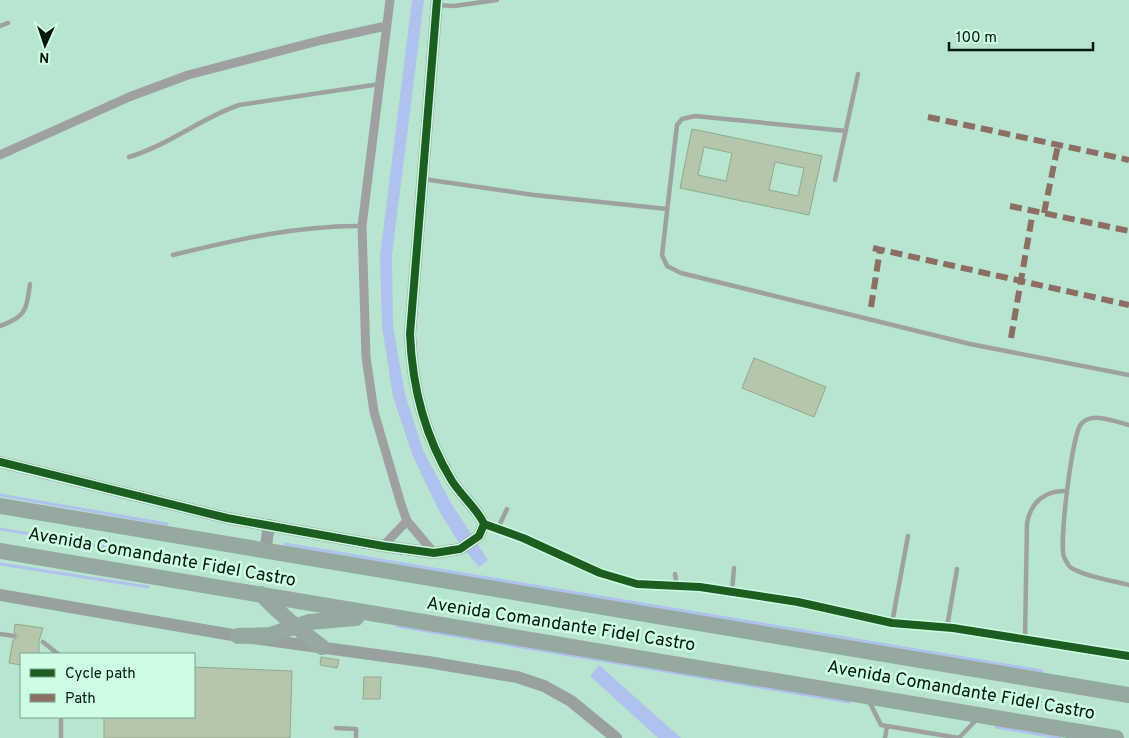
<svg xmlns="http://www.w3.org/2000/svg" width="1129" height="738" viewBox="0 0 1129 738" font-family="Overpass,sans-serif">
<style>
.water{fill:#b1c1ee}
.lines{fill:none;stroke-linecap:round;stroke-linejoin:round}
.stream{stroke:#b1c1ee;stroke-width:3}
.building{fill:#b4c7ac;stroke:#94a78e;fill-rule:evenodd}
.lane{stroke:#9ea1a0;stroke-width:4.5}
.street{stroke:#9ea1a0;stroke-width:9}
.secondary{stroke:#98a19d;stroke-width:12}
.highway{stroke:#96a9a1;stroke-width:16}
.quiet{stroke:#8d6e63;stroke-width:6;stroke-dasharray:12 6;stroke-linecap:butt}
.cycleway-casing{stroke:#cdfee4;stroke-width:11}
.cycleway{stroke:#1b5e20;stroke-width:8}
.labels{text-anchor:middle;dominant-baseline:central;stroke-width:5;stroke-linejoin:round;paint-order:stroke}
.street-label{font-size:18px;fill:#00170c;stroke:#cdfee4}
</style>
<rect width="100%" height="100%" fill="#b8e5cf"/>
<!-- water -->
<path class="water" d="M412,0h12l-32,255 1,71 12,68 18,56 28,53 37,57 -9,7 -20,-24 -21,-34 -26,-55 -19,-57 -11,-71 -2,-70z
M599,665l82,73h-23l-68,-62z"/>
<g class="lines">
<!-- stream -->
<path class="stream" d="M0,495l167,29
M0,529l169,29
M285,544l757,127
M0,564l148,23
M397,626l452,76
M996,727l64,11"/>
</g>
<!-- building -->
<path class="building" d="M692,129l130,27 -13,59 -129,-27zM704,147l28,6 -6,28 -28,-6zM775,162l29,6 -6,28 -29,-6z
M754,358l72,29 -12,30 -72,-29z
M15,624l28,4 -4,13v13h-18v11l-12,-2 4,-23 5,-3 -4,-5z
M321,657l18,3 -2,8 -17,-3z
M194,667l98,4 -2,67h-186v-21h90z
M364,677h17l-1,22h-17z"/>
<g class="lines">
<!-- lane -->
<path class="lane" d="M438,5l16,1 43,-6
M0,26l8,-3
M846,131l-151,-15 -13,3 -5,6 -15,130 5,11 14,7 289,71 159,31
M129,157c40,-12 72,-39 110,-52l141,-21
M423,179l111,16 133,14
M835,180l23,-106
M173,255c62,-15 126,-30 189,-29
M0,326c26,-9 26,-15 30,-42
M1129,425c-13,-3 -37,-14 -48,-1 -9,11 -22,118 -17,133 1,2 4,8 6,10 12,9 44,14 59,18
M498,528l9,-19
M675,574l2,12
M732,592l2,-24
M892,623l16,-87
M947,627l10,-58
M0,634l14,2
M1025,639l2,-116c4,-21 18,-33 40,-32
M43,642l15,12
M869,701l12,24 78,13
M336,728l20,1v9
M61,738v-21
M885,738l2,-12
M959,738l18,-19"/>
<!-- street -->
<path class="street" d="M390,0l-28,226 4,131 8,55 27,92 6,17 27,32
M0,155l129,-58 59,-22 134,-35 64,-14
M484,524l39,14 77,35 37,11 63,3 98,15 94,21 61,5 176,28
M383,546l24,-25"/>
<!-- secondary -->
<path class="secondary" d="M0,462l227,56 156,28 51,7 26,-4 19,-13 5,-12c-5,-13 -24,-30 -32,-43 -27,-44 -40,-96 -42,-147l27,-334
M265,552l4,-27
M0,595l238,41 190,26 89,15 27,9 27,15 45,37"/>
<!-- highway -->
<path class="highway" d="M0,506l1129,189
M0,551l1116,187
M261,594c19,20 38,36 61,53
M238,636l32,-1 39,-13 47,-4"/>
<!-- quiet -->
<path class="quiet" d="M928,117l201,43
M1010,206l119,25
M1044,213l14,-68
M873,248l256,57
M871,307l9,-57
M1011,338l22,-127"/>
<!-- cycleway casing -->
<g class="cycleway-casing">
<path id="cycleway" d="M0,462l227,56 156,28 51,7 26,-4 19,-13 5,-12c-5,-13 -24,-30 -32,-43 -27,-44 -40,-96 -42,-147l27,-334
M484,524l39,14 77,35 37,11 63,3 98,15 94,21 61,5 176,28"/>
</g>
<!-- cycleway -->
<use href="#cycleway" class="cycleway"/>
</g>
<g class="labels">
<!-- street labels -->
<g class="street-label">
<text transform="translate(162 558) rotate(10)">Avenida Comandante Fidel Castro</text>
<text transform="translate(561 625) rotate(9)">Avenida Comandante Fidel Castro</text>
<text transform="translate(961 691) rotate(10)">Avenida Comandante Fidel Castro</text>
</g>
</g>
<!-- legend -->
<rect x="20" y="653" width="175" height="65" fill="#cdfee4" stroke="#7ba28e"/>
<rect x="30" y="669" width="25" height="8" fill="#1b5e20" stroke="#7ba28e"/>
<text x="65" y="678" font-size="15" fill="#00170c">Cycle path</text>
<rect x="30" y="694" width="25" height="8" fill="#8d6e63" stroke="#7ba28e"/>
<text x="65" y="703" font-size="15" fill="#00170c">Path</text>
<!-- north arrow -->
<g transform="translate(45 45) rotate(183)" stroke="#cdfee4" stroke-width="4" paint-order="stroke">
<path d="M0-4L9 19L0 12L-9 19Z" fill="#00170c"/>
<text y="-8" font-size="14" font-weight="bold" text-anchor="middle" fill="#00170c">N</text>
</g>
<!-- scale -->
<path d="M949 42v8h144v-8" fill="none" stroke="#00170c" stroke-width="2.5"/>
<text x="956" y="42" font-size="15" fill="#00170c" stroke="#cdfee4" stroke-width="4" paint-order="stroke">100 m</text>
</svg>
